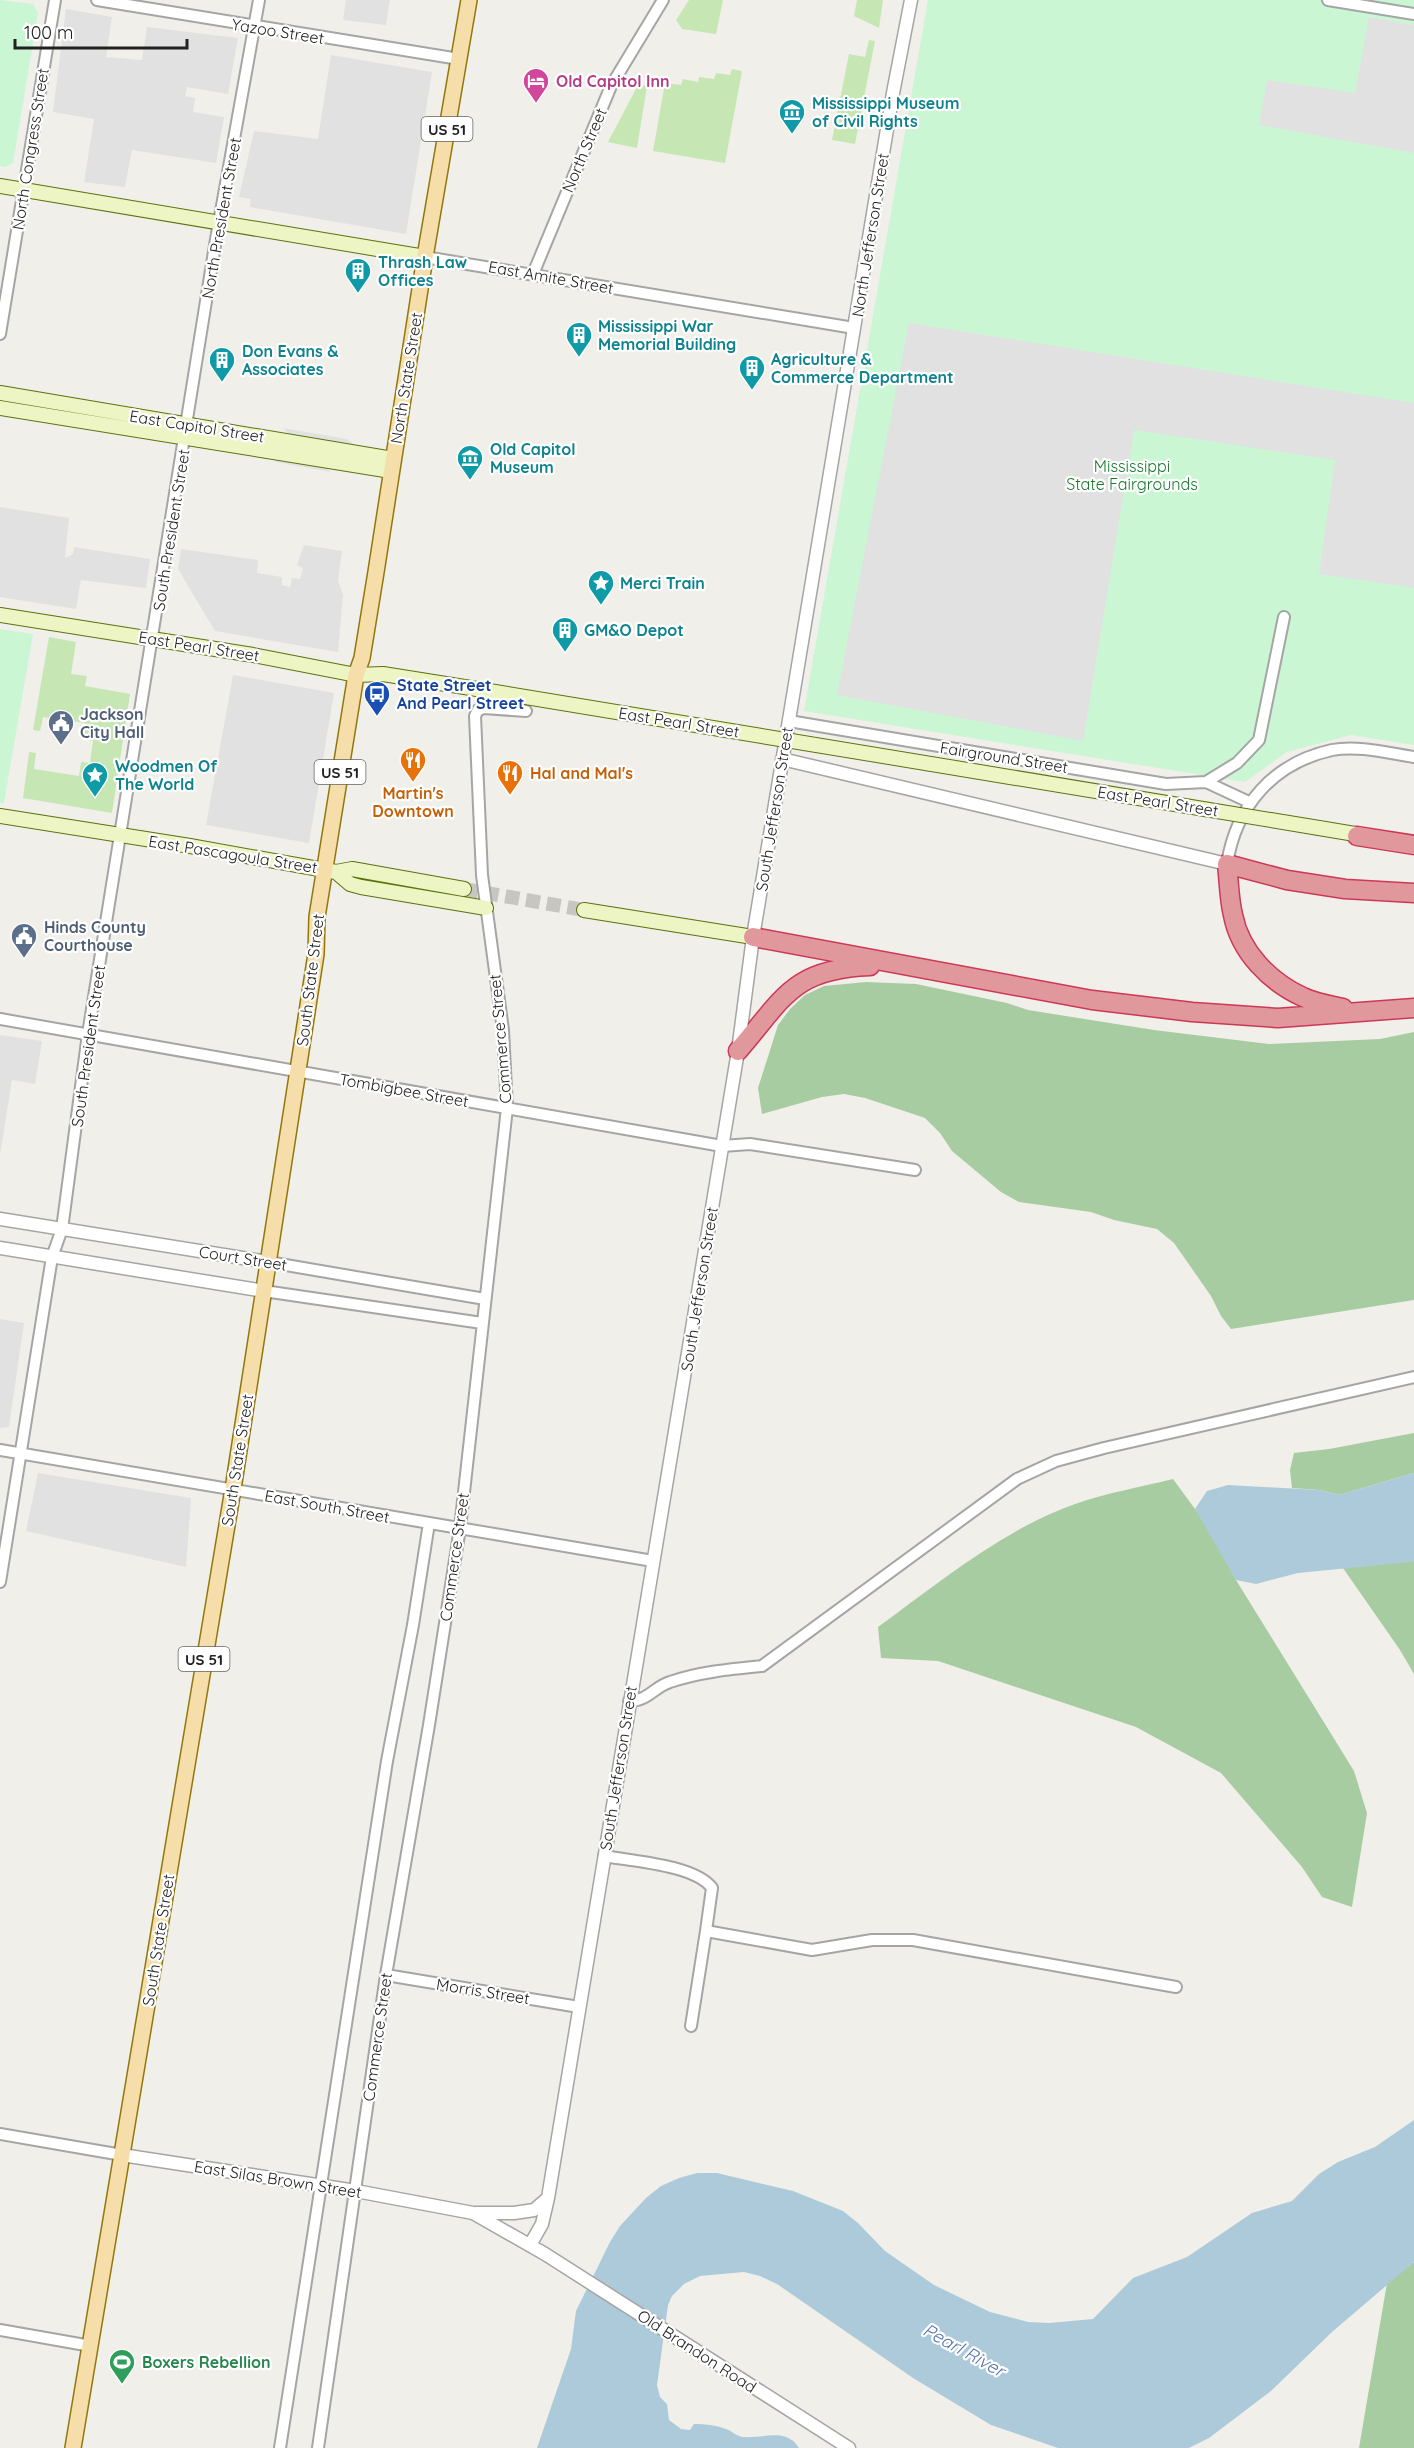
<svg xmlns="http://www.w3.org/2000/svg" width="1414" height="2448" viewBox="0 0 1414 2448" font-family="Quicksand,sans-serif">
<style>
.grass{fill:#c6e6b4}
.forest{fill:#a8cca1}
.park{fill:#cbf6d4}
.parking{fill:#e1e1e1}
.water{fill:#adcada}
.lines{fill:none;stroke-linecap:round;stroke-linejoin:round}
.secondary-tunnel{stroke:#c7c6c1;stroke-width:14;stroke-dasharray:14 7;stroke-linecap:butt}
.minor-casing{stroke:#a5a5a5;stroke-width:14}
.tertiary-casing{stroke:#a5a5a5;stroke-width:15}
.secondary-casing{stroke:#5a720f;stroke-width:16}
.primary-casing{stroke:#92770d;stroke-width:18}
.motorway-casing{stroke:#cd3857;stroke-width:21}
.minor{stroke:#fff;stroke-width:10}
.tertiary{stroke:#fff;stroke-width:12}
.secondary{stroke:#ecf5c3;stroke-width:14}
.primary{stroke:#f5deaa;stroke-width:15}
.motorway{stroke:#e1989c;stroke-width:18}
.secondary-bridge-casing{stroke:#5a720f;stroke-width:16;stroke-linecap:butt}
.secondary-bridge{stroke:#ecf5c3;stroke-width:14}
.labels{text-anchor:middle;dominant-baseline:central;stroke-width:4.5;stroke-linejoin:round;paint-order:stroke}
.shield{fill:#fff;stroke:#646464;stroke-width:1.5}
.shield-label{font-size:15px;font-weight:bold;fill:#212121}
.street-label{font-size:16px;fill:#212121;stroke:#fff}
.hotel-label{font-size:16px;font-weight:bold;fill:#b23c85;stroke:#fff;text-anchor:start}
.culture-label{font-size:16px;font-weight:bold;fill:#0d838f;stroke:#fff;text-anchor:start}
.park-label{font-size:16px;fill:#16792b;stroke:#fff}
.transit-label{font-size:16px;font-weight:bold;fill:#164399;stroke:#fff;text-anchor:start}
.service-label{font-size:16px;font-weight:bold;fill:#4e5e75;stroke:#fff;text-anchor:start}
.food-label{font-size:16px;font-weight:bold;fill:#c56008;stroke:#fff;text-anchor:start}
.leisure-label{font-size:16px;font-weight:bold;fill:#27864d;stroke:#fff;text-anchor:start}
.water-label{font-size:18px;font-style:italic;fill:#5574aa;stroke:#fff}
</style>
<rect width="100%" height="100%" fill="#f1efe9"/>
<!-- grass -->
<path class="grass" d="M689,0h34l-7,34 -34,-5 -6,-9z
M857,0h26l-4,28 -25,-12z
M869,40l6,1 -20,103 -23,-4 17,-86 16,3z
M732,69l10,2 -17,92 -72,-12 12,-68 16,2 2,-6 15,3 1,-5 15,2 2,-6 14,2z
M638,85l9,1 -10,62 -29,-6z
M49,637l27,5 -5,32 16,2 -2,10 45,8 -18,119 -89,-15 6,-46 7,1 -2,16 45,7 2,-14 9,1 3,-22 -10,-2 2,-16 -42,-6 -3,14 -7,-1z"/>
<!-- forest -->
<path class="forest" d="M866,982l50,2 91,19 21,7 126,20 115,14 111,-5 34,-7v268l-183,29 -10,-13 -10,-20 -37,-53 -17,-14 -43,-9 -23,-8 -72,-10 -18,-10 -49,-41 -12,-18 -15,-15 -60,-20 -21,-4 -22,3 -60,17 -4,-26 20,-63 12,-16 15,-14 19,-9z
M1414,1433v40l-75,22 -20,-5 -27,-2 -2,-18 4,-17 35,-4z
M1173,1479l22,30 23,36 18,35 118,191 13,42 -15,94 -30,-10 -20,-30 -81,-94 -85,-46 -198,-66 -57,-3 -3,-31c60,-44 126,-98 197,-123 32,-11 65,-17 98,-25z
M1414,1561v113l-14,-24 -57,-82z
M1414,2262v186h-55l28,-165z"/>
<!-- park -->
<path class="park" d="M0,0l33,4 5,9 -25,150 -8,4 -5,-1z
M928,0h486v745l-63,-10 -64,17 -42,30 -441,-71z
M0,629l33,5 -29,169h-4z"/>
<!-- parking -->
<path class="parking" d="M346,0h44l-4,25 -43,-5z
M66,9l46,8 -6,40 36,3 5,-33 91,11 -10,56 -41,-7 -2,9 10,2 -2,14 31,5 -8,46 -84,-13 -7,37 -41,-5 10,-63 -41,-7z
M1369,17l45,8v128l-155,-28 8,-45 88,13z
M331,55l101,17 -26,162 -156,-27 1,-8 -12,-2 15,-66 64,8z
M909,323l505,80v185l-95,-14 16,-114 -201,-30 -51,311 -246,-46z
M283,428l64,11 12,10 -66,-11z
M264,454l50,6 17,12 -55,-10z
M0,507l69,11 -4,40 8,-4 1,-7 76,12 -4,29 -65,-8 -5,29 -76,-12z
M304,545l38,6 -4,30 5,14 -5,57 -123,-21 -37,-62 3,-20 77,11 -1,13 25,4v8l8,2 2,-9 8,1 1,-3 2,-8 -6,-3z
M233,675l101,18 -25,150 -103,-18z
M0,1035l42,6 -7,43 -23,-4 -12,75z
M0,1319l24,4 -15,104 -9,1z
M38,1473l153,25 -5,69 -160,-36z"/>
<!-- water -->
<path class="water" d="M1414,1473v88l-4,1 -112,11 -42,11 -20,-4 -41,-71 12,-18 21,-6 91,5 20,5z
M1414,2120v142l-82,70 -61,59 -62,47 -20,10h-131l-67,-23 -78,-47 -136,-94 -17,-8 -16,-4 -44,4 -16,8 -12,12 -4,9 -11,80 3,12 7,7 2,16 12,9 9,1 4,-6c10,0 22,1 32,5 7,2 9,7 17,8 20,2 43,-10 56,11h-262l34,-99 5,-38 34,-69 10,-16 26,-28 15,-12 18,-8 18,-5h20l76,18 50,20 15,12 27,28 49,34 56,27 38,10 21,1 44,-4 40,-41 54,-21 65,-44 40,-12 27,-27 19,-12 37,-15z"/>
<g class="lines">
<!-- secondary-tunnel -->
<path class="secondary-tunnel" d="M464,889l120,21"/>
<!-- minor casing -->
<g class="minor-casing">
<path id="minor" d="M97,0l362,59
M1328,0l86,14
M425,257l429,71
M533,274l78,-188 52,-86
M0,334l55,-334
M789,721l377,63 40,-2 31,-19 22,-23 25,-123
M1206,782l43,20
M1227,864c9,-58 46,-101 105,-114 26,-5 56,3 82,7
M0,1019l722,127 28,-2 165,26
M268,1262l217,37
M264,1291l218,32
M0,1450l653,111
M0,1582l52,-325 10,-28 26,-195 128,-795 43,-239
M629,1701c19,0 25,-14 41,-19 29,-10 61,-13 92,-16l255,-187 39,-18 48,-13 310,-71
M604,1856c28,5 91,9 108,32l-6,43 106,19 60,-10h41l263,47
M386,1975l193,32
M691,2026l15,-95
M0,2134l122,21
M0,2330l91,16
M280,2448l107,-687 26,-136 16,-102
M318,2448l68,-473 43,-250 31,-197 47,-420 -4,-78 -21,-155 -7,-159 3,-6 6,-2 42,3"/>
</g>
<!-- tertiary casing -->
<g class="tertiary-casing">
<path id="tertiary" d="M782,759l445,105
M0,1219l268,43
M0,1248l264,43
M122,2155l234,36 117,22 72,41 304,194
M476,2213h38l20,-3 14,-12
M530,2245l12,-21 6,-26 190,-1147 15,-114 140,-844 18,-93"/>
</g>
<!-- secondary casing -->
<g class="secondary-casing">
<path id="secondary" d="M0,186l425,71
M0,393l393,66
M0,408l391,63
M0,615l253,40 103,20 27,-1 94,15
M0,816l190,30 146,26 16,-3 112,20
M1319,828l48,8
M336,872l14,12 11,3 125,21
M584,910l169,27"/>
</g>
<!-- primary casing -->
<g class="primary-casing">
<path id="primary" d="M73,2448l160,-959 83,-535 1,-37 39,-242 6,-17 14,-86 49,-315 44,-257"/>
</g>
<!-- motorway casing -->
<g class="motorway-casing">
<path id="motorway" d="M1357,836l57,9
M753,937l339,63 100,12 86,6 136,-10
M1343,1008c-13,-3 -28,-5 -40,-11 -33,-15 -63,-45 -70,-82 -4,-16 -4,-34 -6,-51l60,16 58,9 69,4
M738,1051c46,-53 54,-82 132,-85"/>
</g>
<!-- minor -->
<use href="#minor" class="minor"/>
<!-- tertiary -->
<use href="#tertiary" class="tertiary"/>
<!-- secondary -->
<use href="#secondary" class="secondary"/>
<!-- primary -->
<use href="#primary" class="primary"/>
<!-- motorway -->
<use href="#motorway" class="motorway"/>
<!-- secondary-bridge casing -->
<g class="secondary-bridge-casing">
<path id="secondary-bridge" d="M477,689l842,139"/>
</g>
<!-- secondary-bridge -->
<use href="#secondary-bridge" class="secondary-bridge"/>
</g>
<!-- icons -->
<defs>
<g id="hotel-pin" transform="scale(1.35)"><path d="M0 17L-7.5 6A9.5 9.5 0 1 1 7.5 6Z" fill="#d1479c" stroke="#fff"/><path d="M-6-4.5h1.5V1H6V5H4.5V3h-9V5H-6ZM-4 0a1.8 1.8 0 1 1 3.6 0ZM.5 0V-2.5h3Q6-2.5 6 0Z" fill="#fff"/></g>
<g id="museum-pin" transform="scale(1.35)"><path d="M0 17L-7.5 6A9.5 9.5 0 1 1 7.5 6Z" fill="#0f9aa8" stroke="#fff"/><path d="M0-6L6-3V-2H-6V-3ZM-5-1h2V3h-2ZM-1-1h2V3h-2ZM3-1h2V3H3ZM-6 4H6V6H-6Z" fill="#fff"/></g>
<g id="building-pin" transform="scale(1.35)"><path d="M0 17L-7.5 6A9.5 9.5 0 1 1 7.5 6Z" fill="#0f9aa8" stroke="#fff"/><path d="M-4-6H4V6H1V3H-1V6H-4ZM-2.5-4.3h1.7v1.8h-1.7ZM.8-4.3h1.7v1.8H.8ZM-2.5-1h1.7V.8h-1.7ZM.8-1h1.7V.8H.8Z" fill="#fff"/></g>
<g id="sight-pin" transform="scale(1.35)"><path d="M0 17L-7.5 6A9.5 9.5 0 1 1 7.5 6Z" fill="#0f9aa8" stroke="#fff"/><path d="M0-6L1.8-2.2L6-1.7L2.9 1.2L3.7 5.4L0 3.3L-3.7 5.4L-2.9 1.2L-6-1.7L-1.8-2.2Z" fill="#fff"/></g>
<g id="bus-pin" transform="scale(1.35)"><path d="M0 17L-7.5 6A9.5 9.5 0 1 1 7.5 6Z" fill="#1a4fb4" stroke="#fff"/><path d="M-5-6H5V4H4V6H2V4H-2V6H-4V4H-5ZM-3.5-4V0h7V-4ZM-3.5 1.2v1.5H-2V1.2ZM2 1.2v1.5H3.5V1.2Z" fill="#fff"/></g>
<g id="civic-pin" transform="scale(1.35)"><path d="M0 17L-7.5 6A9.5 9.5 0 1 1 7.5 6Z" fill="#5c6f8a" stroke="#fff"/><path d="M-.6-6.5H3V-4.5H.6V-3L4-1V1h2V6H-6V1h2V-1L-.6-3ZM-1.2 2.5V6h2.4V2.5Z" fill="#fff"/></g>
<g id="restaurant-pin" transform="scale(1.35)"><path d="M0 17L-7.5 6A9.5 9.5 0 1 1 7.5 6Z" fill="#e8710a" stroke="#fff"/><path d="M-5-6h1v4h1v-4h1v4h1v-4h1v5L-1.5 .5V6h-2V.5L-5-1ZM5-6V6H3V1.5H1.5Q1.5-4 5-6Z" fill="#fff"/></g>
<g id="stadium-pin" transform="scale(1.35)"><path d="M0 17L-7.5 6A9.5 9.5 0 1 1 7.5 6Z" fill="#2e9e5b" stroke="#fff"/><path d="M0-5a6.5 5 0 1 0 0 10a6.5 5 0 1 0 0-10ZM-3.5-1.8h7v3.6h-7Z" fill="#fff"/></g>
</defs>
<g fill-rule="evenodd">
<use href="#hotel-pin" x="536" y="81"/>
<use href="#museum-pin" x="792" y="112"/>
<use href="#building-pin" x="358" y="271"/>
<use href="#building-pin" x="579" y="335"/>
<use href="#building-pin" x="222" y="360"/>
<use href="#building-pin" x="752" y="368"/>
<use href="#museum-pin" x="470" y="458"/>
<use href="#sight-pin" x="601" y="583"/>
<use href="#building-pin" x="565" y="630"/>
<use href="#bus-pin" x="377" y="694"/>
<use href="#civic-pin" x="61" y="723"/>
<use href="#restaurant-pin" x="413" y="760"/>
<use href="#restaurant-pin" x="510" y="773"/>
<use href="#sight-pin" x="95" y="775"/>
<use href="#civic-pin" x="24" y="936"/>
<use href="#stadium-pin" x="122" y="2362"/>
</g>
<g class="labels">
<!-- shield labels -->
<g class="shield">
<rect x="421.5" y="117" width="51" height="24" rx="4.5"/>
<rect x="314.5" y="760" width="51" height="24" rx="4.5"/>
<rect x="178.5" y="1647" width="51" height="24" rx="4.5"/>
</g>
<g class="shield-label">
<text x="447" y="129">US 51</text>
<text x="340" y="772">US 51</text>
<text x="204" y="1659">US 51</text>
</g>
<!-- street labels -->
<g class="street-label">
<text transform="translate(278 31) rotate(9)">Yazoo Street</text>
<text transform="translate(30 149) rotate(-81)">North Congress Street</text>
<text transform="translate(584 150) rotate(-67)">North Street</text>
<text transform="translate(221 218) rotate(-80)">North President Street</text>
<text transform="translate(870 235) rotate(-81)">North Jefferson Street</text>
<text transform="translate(551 277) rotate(10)">East Amite Street</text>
<text transform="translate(406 378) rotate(-81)">North State Street</text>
<text transform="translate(197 426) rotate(9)">East Capitol Street</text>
<text transform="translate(171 530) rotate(-81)">South President Street</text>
<text transform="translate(199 646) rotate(9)">East Pearl Street</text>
<text transform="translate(679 722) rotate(9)">East Pearl Street</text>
<text transform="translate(1004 757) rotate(9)">Fairground Street</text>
<text transform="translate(1158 801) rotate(9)">East Pearl Street</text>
<text transform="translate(774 809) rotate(-81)">South Jefferson Street</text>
<text transform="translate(233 854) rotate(9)">East Pascagoula Street</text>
<text transform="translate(310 980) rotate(-83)">South State Street</text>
<text transform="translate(500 1039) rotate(-95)">Commerce Street</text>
<text transform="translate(88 1046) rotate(-82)">South President Street</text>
<text transform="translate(404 1090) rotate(10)">Tombigbee Street</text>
<text transform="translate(243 1258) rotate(9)">Court Street</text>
<text transform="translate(699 1289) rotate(-81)">South Jefferson Street</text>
<text transform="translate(237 1460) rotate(-81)">South State Street</text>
<text transform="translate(327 1506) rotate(10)">East South Street</text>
<text transform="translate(454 1557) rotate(-82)">Commerce Street</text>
<text transform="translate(618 1768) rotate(-81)">South Jefferson Street</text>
<text transform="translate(158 1940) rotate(-81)">South State Street</text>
<text transform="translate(483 1991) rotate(9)">Morris Street</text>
<text transform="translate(377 2037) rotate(-82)">Commerce Street</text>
<text transform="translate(278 2179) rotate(9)">East Silas Brown Street</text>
<text transform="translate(697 2351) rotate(33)">Old Brandon Road</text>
</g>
<!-- hotel labels -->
<g class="hotel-label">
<text x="556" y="81">Old Capitol Inn</text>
</g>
<!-- culture labels -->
<g class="culture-label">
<text x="812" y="103">Mississippi Museum<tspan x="812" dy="18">of Civil Rights</tspan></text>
<text x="378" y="262">Thrash Law<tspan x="378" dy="18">Offices</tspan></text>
<text x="598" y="326">Mississippi War<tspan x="598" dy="18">Memorial Building</tspan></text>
<text x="242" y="351">Don Evans &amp;<tspan x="242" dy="18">Associates</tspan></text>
<text x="771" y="359">Agriculture &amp;<tspan x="771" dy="18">Commerce Department</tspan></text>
<text x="490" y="449">Old Capitol<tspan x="490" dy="18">Museum</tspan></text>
<text x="620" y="583">Merci Train</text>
<text x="584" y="630">GM&amp;O Depot</text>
<text x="115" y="766">Woodmen Of<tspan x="115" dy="18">The World</tspan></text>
</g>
<!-- park labels -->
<g class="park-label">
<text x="1132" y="466">Mississippi<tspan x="1132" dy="18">State Fairgrounds</tspan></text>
</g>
<!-- transit labels -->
<g class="transit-label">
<text x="397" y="685">State Street<tspan x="397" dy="18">And Pearl Street</tspan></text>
</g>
<!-- service labels -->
<g class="service-label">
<text x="80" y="714">Jackson<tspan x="80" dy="18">City Hall</tspan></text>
<text x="44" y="927">Hinds County<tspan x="44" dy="18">Courthouse</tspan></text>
</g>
<!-- food labels -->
<g class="food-label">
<text x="530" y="773">Hal and Mal's</text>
<text x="413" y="793" text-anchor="middle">Martin's<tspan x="413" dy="18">Downtown</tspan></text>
</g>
<!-- leisure labels -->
<g class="leisure-label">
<text x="142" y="2362">Boxers Rebellion</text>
</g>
<!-- water labels -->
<g class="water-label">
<text transform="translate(964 2350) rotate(29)">Pearl River</text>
</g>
</g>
<!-- scale -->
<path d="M15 39v9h172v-9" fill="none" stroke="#212121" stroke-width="3"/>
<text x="24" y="39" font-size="18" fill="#212121" stroke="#ffffff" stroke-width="4.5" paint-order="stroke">100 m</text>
</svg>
